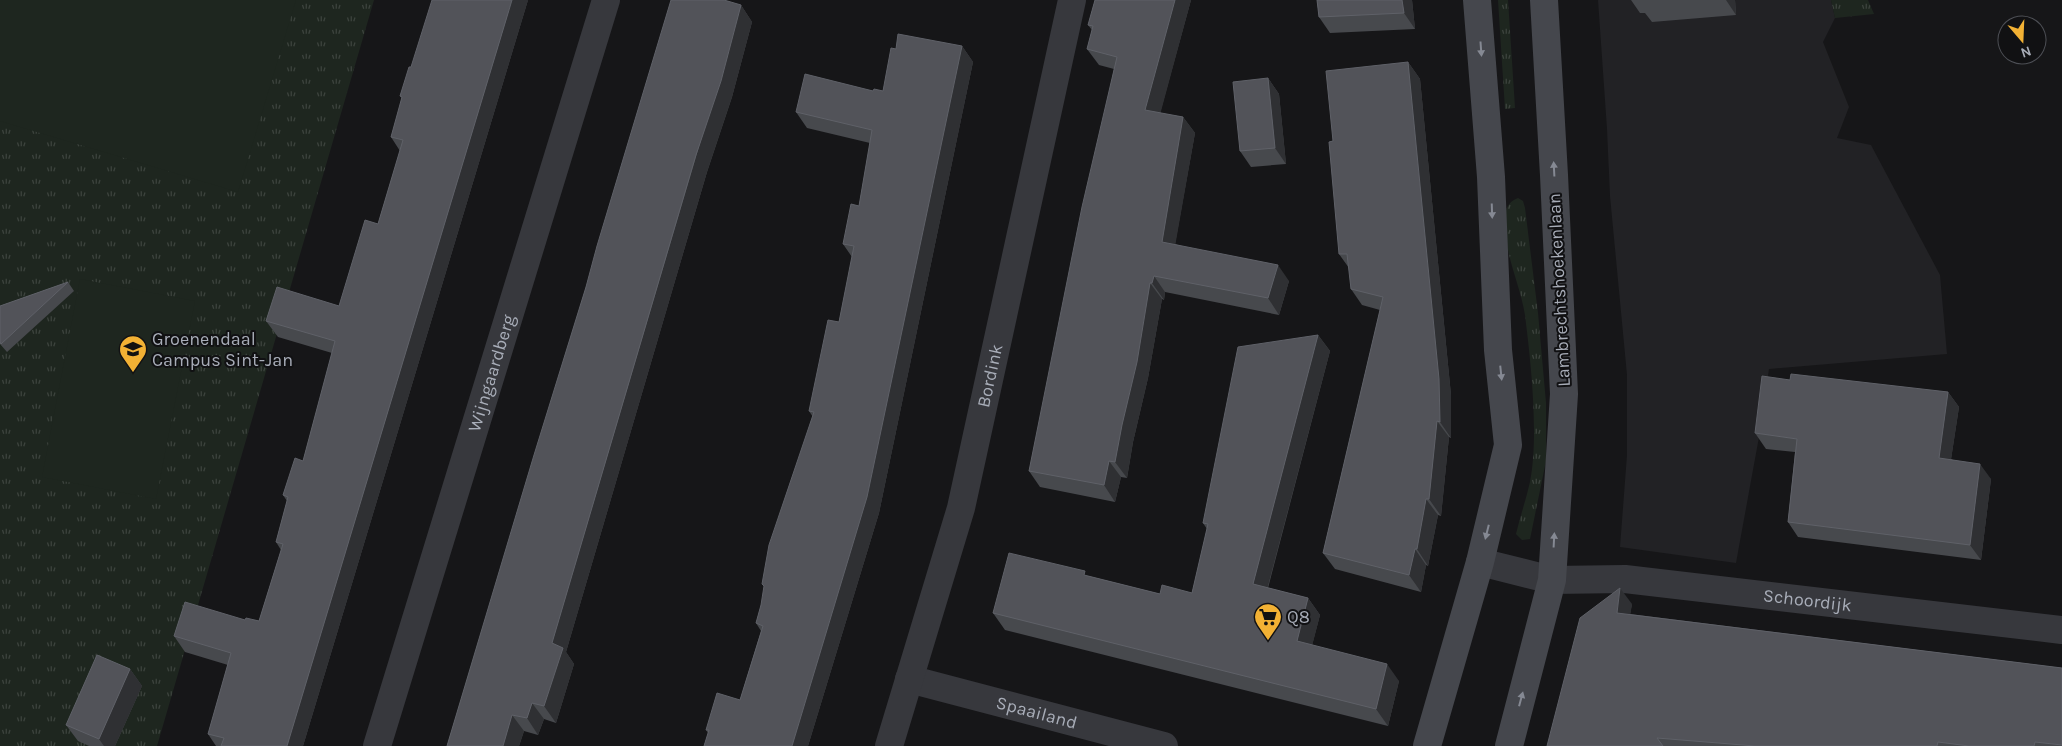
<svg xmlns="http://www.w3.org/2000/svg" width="2062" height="746" viewBox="0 0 2062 746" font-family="Karla,sans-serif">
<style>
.built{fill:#222225}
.grass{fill:url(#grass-tufts)}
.pitch{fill:#1e261f}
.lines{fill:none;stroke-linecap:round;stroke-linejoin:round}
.street{stroke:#37383d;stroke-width:28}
.secondary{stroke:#45474d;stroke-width:28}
.wall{fill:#47494d}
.shaded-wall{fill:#2f3033}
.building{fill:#525359;stroke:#5f6168}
.oneway{fill:#858993}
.labels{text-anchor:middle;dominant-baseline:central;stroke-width:4;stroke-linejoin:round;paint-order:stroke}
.street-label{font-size:18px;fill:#a8adb8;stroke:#111113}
.poi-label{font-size:18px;fill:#a8adb8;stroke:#111113;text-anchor:start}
</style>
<defs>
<pattern id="grass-tufts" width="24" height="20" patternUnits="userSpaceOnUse" patternTransform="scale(1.25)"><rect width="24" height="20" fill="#1e261f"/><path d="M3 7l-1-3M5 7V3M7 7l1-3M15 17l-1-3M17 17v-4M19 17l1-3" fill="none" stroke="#3c433d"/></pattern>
</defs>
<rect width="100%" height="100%" fill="#161618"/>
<!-- built -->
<path class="built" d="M1598,0h233l4,18 -12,24 26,65 -12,31 34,7 69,130 7,79 -178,15 -10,68 -23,126 -116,-16 7,-92v-80l-17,-179 -3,-67z"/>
<!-- grass -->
<path class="grass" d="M0,0h374l-217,746h-157z
M1498,0h10l7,108 -10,1z
M1831,0h37l6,14 -39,4z
M1518,198l5,3 2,7 13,105 8,90v58l-16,78 -8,1 -6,-6c4,-17 10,-34 14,-52 9,-46 1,-119 -5,-167 -4,-26 -16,-51 -19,-77 -1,-15 -5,-34 12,-40z"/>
<!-- pitch -->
<path class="pitch" d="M0,0h296l-58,192 -238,-71z
M80,279l115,22 -39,198 -114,-22z"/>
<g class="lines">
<!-- street -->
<g class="street">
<path id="s1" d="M1480,562l72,18 73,-1 437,51"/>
<path id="s2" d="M909,679l255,67"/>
<path id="s3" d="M377,746l229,-746"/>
<path id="s4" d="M889,746l72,-238 111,-508"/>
</g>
<!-- secondary -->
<path class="secondary" d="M1427,746l53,-184 28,-117 -10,-95 -7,-173 -14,-177
M1509,746l43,-166 12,-186 -10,-219 -10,-175"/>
</g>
<!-- wall -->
<path class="wall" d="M528,0l-225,746h-87l-8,-12 20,-69 -43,-13 -11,-16 71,-16 14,1 22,-71 -5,-8 11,-41 -4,-6 20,-34 29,-108 -54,-16 -12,-16 73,-15 39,-82 22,-73 -9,-14 11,-39 -2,-2 11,-29z
M1095,0h96l-31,113 23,4 12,16 -20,111 114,37 -10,34 -114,-23 -1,8 -2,-1 -14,79 -15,64 -6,36 -6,-1 -6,25 -75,-15 -11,-16 85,-402 -15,-4 -12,-16 5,-19 -4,-5z
M1317,0h95l3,29 -85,4 -11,-16z
M1631,0h104l1,15 -84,7 -7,-9h-5z
M741,5l11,17 -20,75 -25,75 -141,480 8,12 -18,59 -12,-4 -6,16 -14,-4 -5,15h-72l139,-459z
M962,46l11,16 -94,451 -71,233h-104l4,-13 -2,-3 34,-30 21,-69 -5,-8 57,-206 -4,-6 30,-89 13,-65 -9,-13 16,-38 11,-63 -63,-15 -11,-16 77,-21h10l13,-42z
M1408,62l12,17 31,316v43l-2,-1 -8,79 -3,-1 -10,51 -2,-1 -5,27 -86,-23 -12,-16 57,-243 -18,-5 -11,-16 -2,-21 -10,-14z
M1268,78l11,16 7,70 -35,3 -11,-16z
M68,282l6,9 -67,61 -7,-8v-38z
M1318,335l12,16 -62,237 40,10 12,17 -8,30 87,36 -11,45 -383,-96 -12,-17 95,-37 72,18 32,-1 15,-64 -4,-6z
M1790,380l158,12 11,15 -8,52 40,20 -10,81 -183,-23 -10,-15 7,-70 -29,-3 -11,-16z
M1632,604l-2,10 432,54v78h-515z
M130,669l12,17 -27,60h-26l-11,-5 -12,-16z"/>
<!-- shaded-wall -->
<path class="shaded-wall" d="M512,0h16l-225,746h-16z
M1175,0h16l-34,126 -12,-16z
M1402,0h10l3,29 -11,-16z
M1726,0h9l1,15z
M741,5l11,17 -20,75 -25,75 -141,480 8,12 -18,59 -12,-17 8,-63z
M962,46l11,16 -94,451 -71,233h-16z
M1408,62l12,17 31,316v43l-11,-16z
M1268,78l11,16 7,70 -11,-16z
M1183,117l12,16 -22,125 -11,-16z
M1278,265l11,16 -10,34 -11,-17z
M1154,276l11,16 -1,8 -12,-17z
M1150,283l12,16 -14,79 -15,64 -6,36 -12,-16 7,-37z
M1318,335l12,16 -66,250 -11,-17z
M1948,392l11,15 -10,66 -10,-15z
M1437,421l12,16 -8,79 -12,-17z
M1109,461l12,16 -6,25 -11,-17z
M1980,464l11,15 -10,81 -11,-15z
M1426,499l12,16 -10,51 -11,-17z
M1415,549l11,16 -5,27 -12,-17z
M1620,588l12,16 -4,25 -11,-16z
M1308,598l12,17 -11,43 -12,-17z
M1387,664l12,17 -11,45 -12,-17z
M130,669l12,17 -27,60h-11l-5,-7z
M532,703l12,16 -6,16 -11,-17z
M512,715l12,16 -5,15h-16z"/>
<!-- building -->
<path class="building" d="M432,0h80l-225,746h-66l3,-8 -16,-4 23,-81 -57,-17 11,-34 60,18 1,-2 13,3 24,-77 -7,-2 12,-45 -5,-2 12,-37 8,3 32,-120 -69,-20 11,-34 62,19 26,-86 13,4 25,-84 -12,-3 11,-40 -2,-1 9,-29h2z
M671,0h53l17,5 -20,76 -25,74 -144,488 11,5 -19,58 -12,-3 -5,15 -15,-3 -9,31h-56l87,-291 52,-168 11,-41z
M1095,0h80l-30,110 38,7 -21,125 116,23 -10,33 -114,-22 -2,7h-2l-13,79 -15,63 -7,37 -6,-1 -5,24 -75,-14 53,-264 35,-150 -30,-8 6,-23 -5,-1z
M1317,0h85l2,13 -85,4z
M898,34l64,12 -95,451 -75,249h-88l5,-16h-3l11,-37 23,7 23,-74 -7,-3 5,-18 3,-19 -2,-2 7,-39 45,-133 -5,-1 19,-91 11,2 15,-76 -11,-2 8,-40 8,2 13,-76 -76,-18 9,-38 68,17 1,-2 9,2 8,-43 5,1z
M1408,62l31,317 1,43 -3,-1 -8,78h-3l-9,50h-2l-6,26 -86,-22 60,-256 -32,-8 -4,-35h-8l-10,-112 4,-1 -7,-70z
M1268,78l7,70 -35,3 -7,-69z
M68,282l-67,62 -1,-2v-36z
M1318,335l-65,249 55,14 -11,43 90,23 -11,45 -383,-96 16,-60 76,18 -1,4 76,19 2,-9 30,8 16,-69 -5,-1 35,-176z
M1791,374l157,18 -9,66 41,6 -10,81 -182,-23 9,-83 -42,-6 7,-57 28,4z
M1620,588l-3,25 445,55v77l-27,-3 -1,4h-65l-31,-4 -1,4h-182l-98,-8 6,8h-116l33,-128z
M97,655l33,14 -31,70 -33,-14z"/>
<!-- one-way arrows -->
<defs><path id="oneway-solid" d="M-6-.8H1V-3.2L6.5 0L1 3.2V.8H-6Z" transform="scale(1.25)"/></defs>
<g class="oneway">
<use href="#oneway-solid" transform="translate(1481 49) rotate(86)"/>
<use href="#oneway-solid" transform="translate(1554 169) rotate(-93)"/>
<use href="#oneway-solid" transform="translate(1492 211) rotate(88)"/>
<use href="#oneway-solid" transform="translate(1501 373) rotate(84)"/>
<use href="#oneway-solid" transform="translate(1487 532) rotate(104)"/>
<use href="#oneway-solid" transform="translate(1554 540) rotate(-87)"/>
<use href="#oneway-solid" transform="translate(1521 699) rotate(-75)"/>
</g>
<!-- icons -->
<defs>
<g id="school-pin" transform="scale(1.4375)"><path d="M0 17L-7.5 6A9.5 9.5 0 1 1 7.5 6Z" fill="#f2b134" stroke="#111113"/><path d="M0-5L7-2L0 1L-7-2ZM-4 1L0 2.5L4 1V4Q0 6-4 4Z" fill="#111"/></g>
<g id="supermarket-pin" transform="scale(1.4375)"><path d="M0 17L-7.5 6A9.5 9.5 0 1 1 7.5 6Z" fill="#f2b134" stroke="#111113"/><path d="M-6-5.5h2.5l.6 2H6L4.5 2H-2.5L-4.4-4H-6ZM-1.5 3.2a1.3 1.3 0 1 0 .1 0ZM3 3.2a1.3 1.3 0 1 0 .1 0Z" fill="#111"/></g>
</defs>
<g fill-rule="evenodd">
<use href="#school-pin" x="133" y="349"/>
<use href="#supermarket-pin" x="1268" y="617"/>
</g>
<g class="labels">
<!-- street labels -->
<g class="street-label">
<text transform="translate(1559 290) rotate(-93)">Lambrechtshoekenlaan</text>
<text stroke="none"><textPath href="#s3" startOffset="390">Wijngaardberg</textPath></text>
<text stroke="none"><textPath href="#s4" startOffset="384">Bordink</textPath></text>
<text stroke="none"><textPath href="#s1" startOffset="331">Schoordijk</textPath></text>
<text stroke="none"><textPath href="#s2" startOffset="132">Spaailand</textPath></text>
</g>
<!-- poi labels -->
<g class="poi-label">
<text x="152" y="339">Groenendaal<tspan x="152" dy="21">Campus Sint-Jan</tspan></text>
<text x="1287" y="617">Q8</text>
</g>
</g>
<!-- north arrow -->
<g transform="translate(2022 40) rotate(161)"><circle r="24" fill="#111113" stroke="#4d4f55"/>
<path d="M0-4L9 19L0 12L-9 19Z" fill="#f2b134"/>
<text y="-8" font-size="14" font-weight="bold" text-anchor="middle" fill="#a8adb8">N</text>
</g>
</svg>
